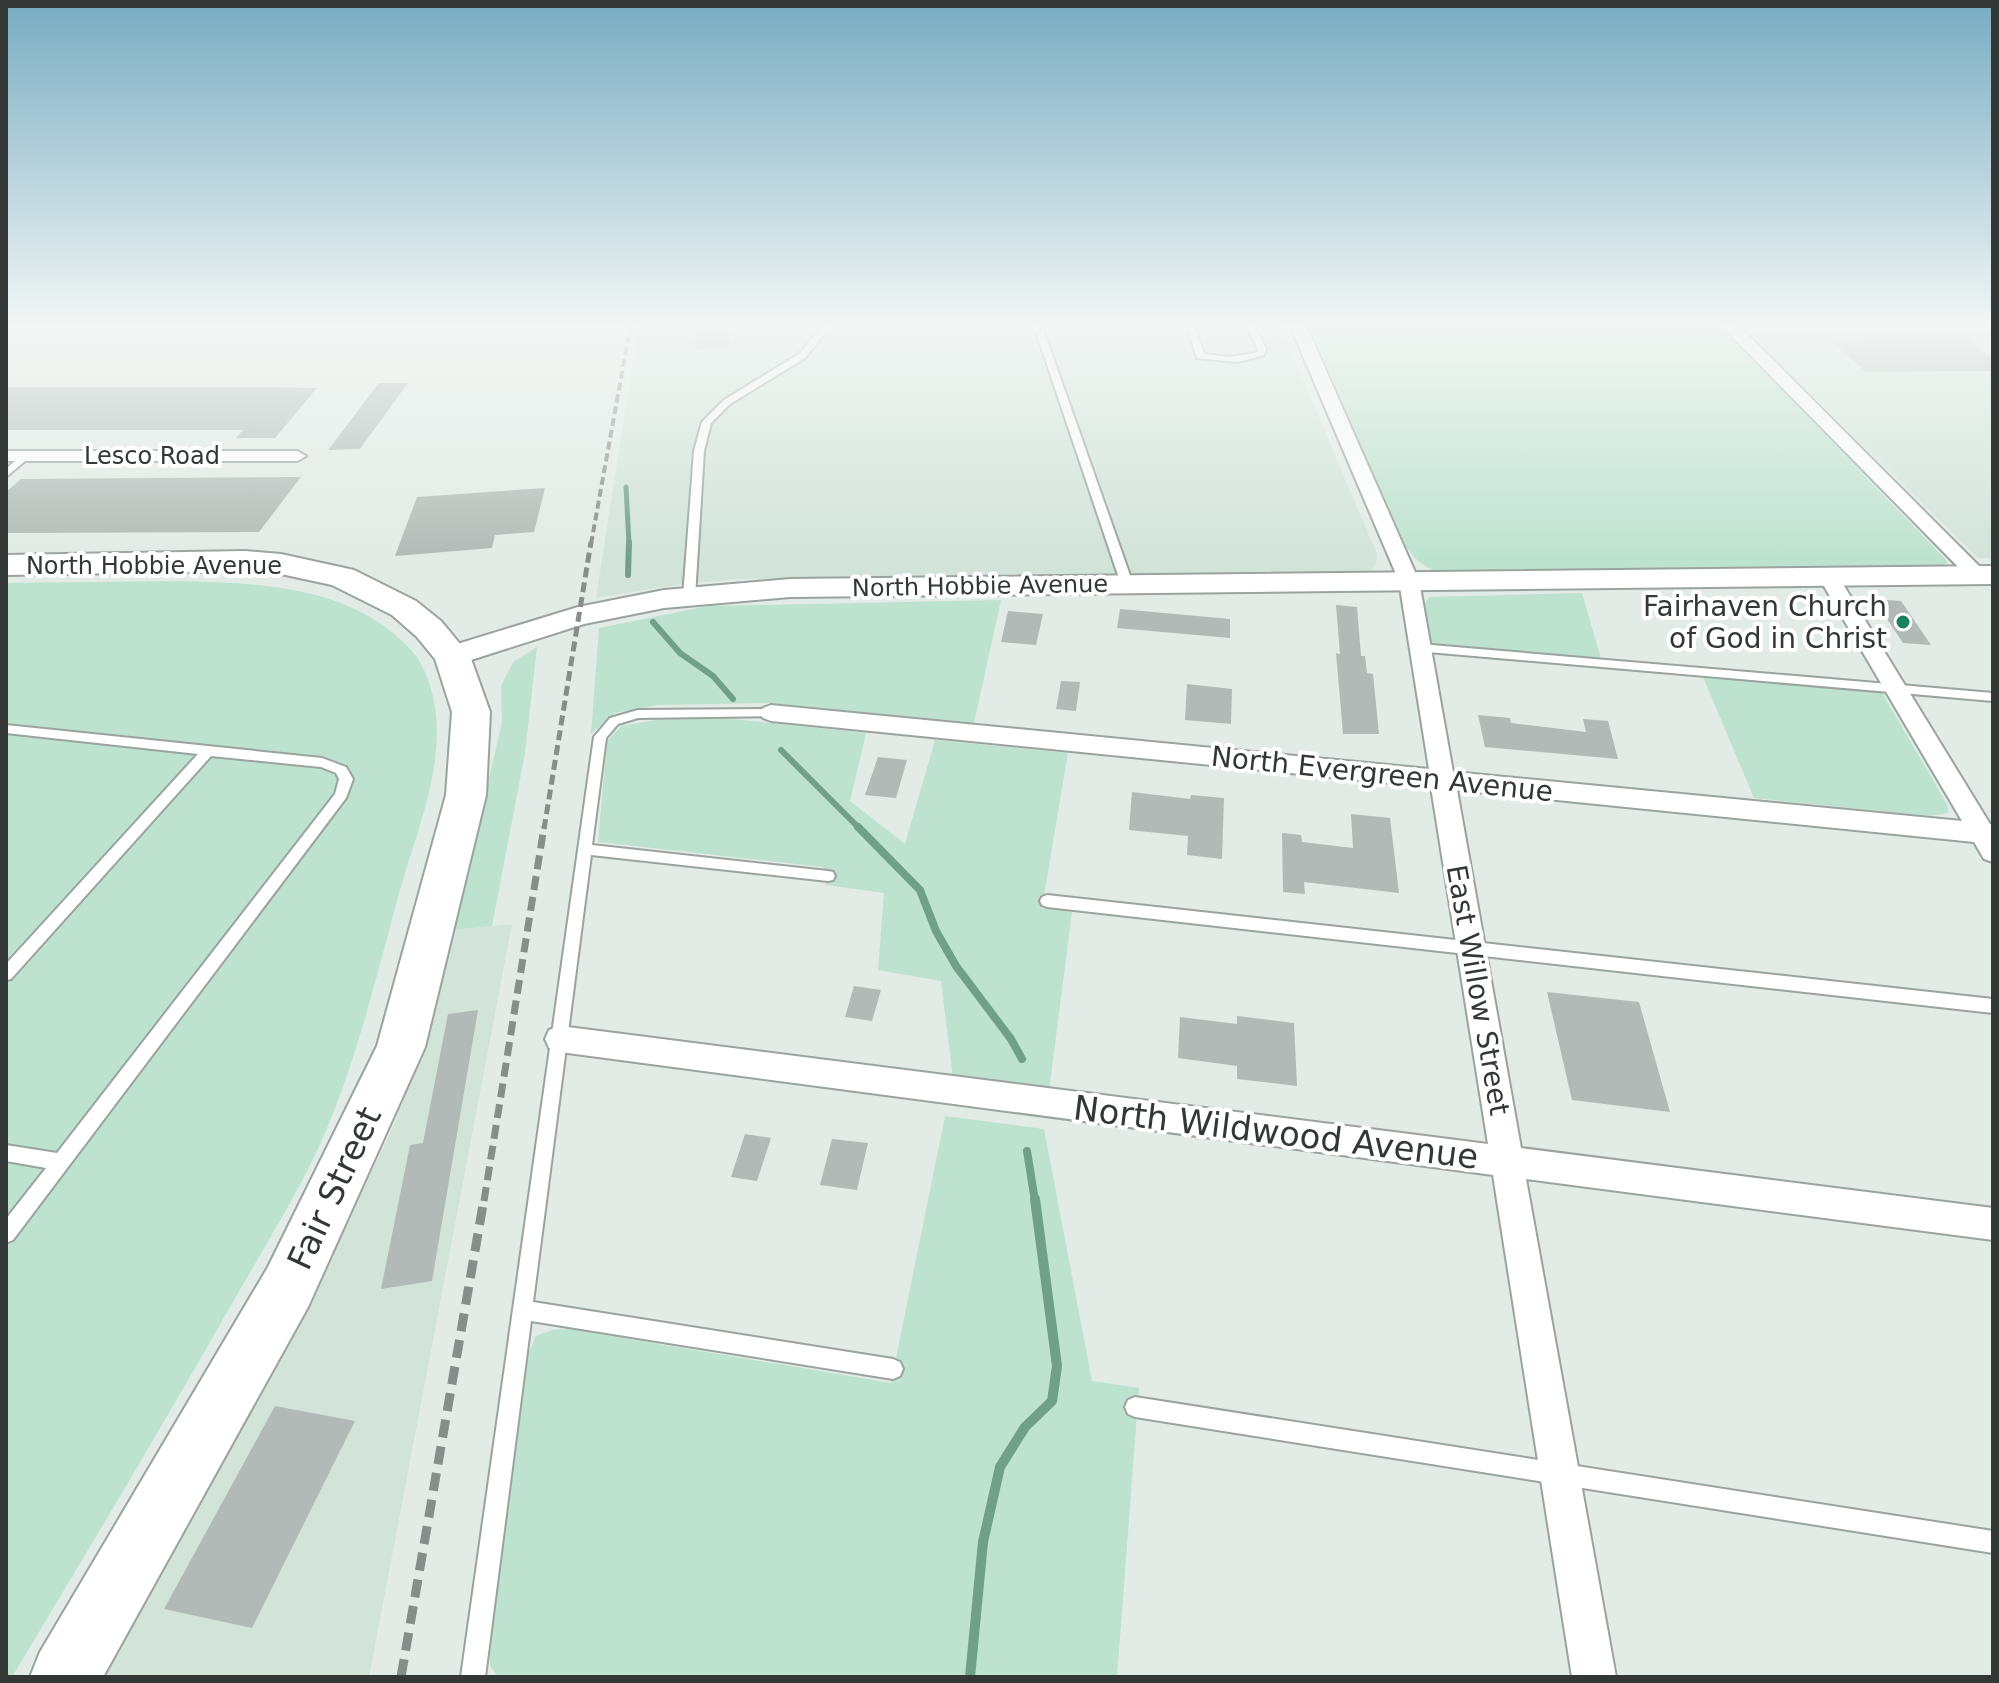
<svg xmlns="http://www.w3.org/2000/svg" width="1999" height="1683" viewBox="0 0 1999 1683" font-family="'DejaVu Sans',sans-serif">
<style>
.built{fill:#d2e3da}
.green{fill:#bee2d0}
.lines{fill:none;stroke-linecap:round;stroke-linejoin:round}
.stream-far3{stroke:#70a089;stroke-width:5}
.stream-far2{stroke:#70a089;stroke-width:6}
.stream-far1{stroke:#70a089;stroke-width:8}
.stream{stroke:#70a089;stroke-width:10}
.building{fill:#b1bab6}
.lane-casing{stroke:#9aa39e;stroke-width:4}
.street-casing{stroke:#9aa39e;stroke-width:4}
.secondary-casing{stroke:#9aa39e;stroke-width:4}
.primary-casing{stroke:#9aa39e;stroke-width:4}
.lane{fill:#fff;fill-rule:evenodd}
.street{fill:#fff;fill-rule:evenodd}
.secondary{fill:#fff;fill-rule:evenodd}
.primary{fill:#fff;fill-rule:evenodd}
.rail-far3{stroke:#878d8a;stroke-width:4;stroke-dasharray:8 4;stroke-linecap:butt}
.rail-far2{stroke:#878d8a;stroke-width:5;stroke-dasharray:10 5;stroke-linecap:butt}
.rail-far1{stroke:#878d8a;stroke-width:7;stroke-dasharray:14 7;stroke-linecap:butt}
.rail{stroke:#878d8a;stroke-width:9;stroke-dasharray:18 9;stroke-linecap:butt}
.poi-dot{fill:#19825d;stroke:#fff;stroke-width:3}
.labels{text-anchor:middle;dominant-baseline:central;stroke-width:8;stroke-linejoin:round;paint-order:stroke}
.far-street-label{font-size:24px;fill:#333735;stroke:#fff}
.poi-label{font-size:28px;fill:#333735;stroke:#fff;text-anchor:end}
.street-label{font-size:28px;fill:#333735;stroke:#fff}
.near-street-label{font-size:34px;fill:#333735;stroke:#fff}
</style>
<rect width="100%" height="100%" fill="#e2ebe6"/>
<!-- built -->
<path class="built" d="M639,323h640l98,231 -1,9 -5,7 -14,3 -618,6 -57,5 -86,14z
M1742,323h251v6h-244z
M1993,333v225h-15l-228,-224z
M512,924l-143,753h-274l269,-490 31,-64 17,-47 41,-146z"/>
<!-- green -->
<path class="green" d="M1308,323h409l231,239 -5,4 -498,8c-21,-6 -31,-14 -42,-33z
M179,581c75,2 166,4 223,60 6,6 14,13 18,21 38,71 3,150 -18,221 -22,78 -40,158 -70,233 -25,64 -64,124 -98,184 -72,127 -147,252 -222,377h-6v-1094z
M1582,593l19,66 -170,-14 -7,-39 5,-9z
M1001,600l-27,123 -205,-20 -111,2 -43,8 -24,21 8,-106 109,-22z
M537,647l-12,106 -33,173 -39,4 49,-207 -1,-37 12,-24z
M1703,677l178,14 67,115v7l-19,3 -175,-18z
M662,719h70l134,14 -16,68 55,43 30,-104 133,13 -26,155 30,4 -23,179 -96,-13 -12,-97 -63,-11 6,-77 -58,-8 -3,-18 -225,-25 9,-101 14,-15z
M945,1116l99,13 48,252 47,7 -22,289h-619l-8,-12 -1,-17 38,-291 9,-21 16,-6 17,-1 322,54z"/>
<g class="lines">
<!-- stream-far3 -->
<path class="stream-far3" d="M626,487l3,57"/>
<!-- stream-far2 -->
<path class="stream-far2" d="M628,575l1,-33
M653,622l27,31 33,23 20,23
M781,750l79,79"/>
<!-- stream-far1 -->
<path class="stream-far1" d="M858,827l62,63 16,41 20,35 55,73 11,20
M1027,1151l8,50"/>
<!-- stream -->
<path class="stream" d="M970,1677l13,-135 17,-75 25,-40 27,-26 5,-35 -22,-167"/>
</g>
<!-- building -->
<path class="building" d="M697,323h33l-1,24 -34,2z
M1966,339l27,21v11l-127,1 -35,-32z
M379,383h29l-48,66 -32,1z
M6,387h241l70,1 -42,50h-39l7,-8h-237z
M301,477l-42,55 -253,1v-41l15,-13z
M545,488l-11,44 -39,3 -3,13 -97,8 22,-59z
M1874,599l27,2 30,44 -28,-2z
M1336,605l21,2 4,49h4l2,17 6,1 6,60h-36l-7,-81 4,1z
M1120,609l110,10v19l-113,-10z
M1008,611l35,3 -7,31 -35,-3z
M1061,681l19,1 -4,29 -20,-2z
M1187,684l45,5 -1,35 -46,-4z
M1478,715l32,3 1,5 75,9 -3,-13 25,2 10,38 -133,-12z
M878,757l29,3 -11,38 -31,-3z
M1132,792l58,7 1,-4 33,3 -2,61 -35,-4 1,-19 -59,-6z
M1351,814l39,4 9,75 -95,-11 1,12 -22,-2 -1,-59 19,2 1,7 51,6z
M854,986l27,4 -9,31 -27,-4z
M1547,992l92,10 31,110 -98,-12z
M478,1010l-46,271 -51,8 29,-144 13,-2 25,-129z
M1237,1016l57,7 3,63 -60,-7v-13l-59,-8 2,-41 57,7z
M745,1134l26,4 -14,43 -26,-4z
M832,1139l36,4 -11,47 -37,-5z
M275,1406l80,15 -103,207 -88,-19z"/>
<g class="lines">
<!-- lane casing -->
<g class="lane-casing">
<path id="lane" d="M825,323h8l-28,35 -75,46 -19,19 -7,28 -9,146 -2,2h-8l-2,-2 11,-146 8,-29 22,-22 75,-46z
M1033,323h8l92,261 -2,2 -4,1 -6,-3z
M1186,323h8l10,31 26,3 26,-4 2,-4 -14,-26h8l14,26 -2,6 -26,7 -41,-4z
M23,454l8,2 -25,21v-8z
M1420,644l573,49v8l-577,-50 -2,-3z
M771,709l6,4 -2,3 -137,2 -20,6 -12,14 -14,107 236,26 5,1 2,4 -2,4 -5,1 -237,-26 -58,447 360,57 7,3 3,7 -3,7 -7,3 -362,-58 -46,356h-24l133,-940 16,-19 28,-8z
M6,725l316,33 24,9 7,12 -7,19 -333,442 -7,3v-24l40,-51 -40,-7v-16l51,8 278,-359 4,-15 -3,-6 -15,-6 -110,-11 -200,223 -5,1v-16l192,-210 -192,-21z
M1047,895l946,104v14l-946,-106 -5,-2 -2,-4 2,-4z
M1135,1397l858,134v22l-858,-136 -7,-3 -3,-7 3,-7z"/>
</g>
<!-- street casing -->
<g class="street-casing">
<path id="street" d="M1289,323h16l114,258 34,191 509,49 -144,-245 10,-6 10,6 152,248h3v38l-9,-3 -10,-17 -517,-52 64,358 472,60v32l-467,-61 90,498h-44l-79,-502 -933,-123 -11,-4 -4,-9 4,-9 11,-4 928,118 -57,-357 -660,-66 -8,-3 -4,-5 4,-5 8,-3 658,64 -30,-188z
M1719,323h17l248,248 3,4 -3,4h-14z
M6,451h291l9,5 -9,5h-291z"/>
</g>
<!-- secondary casing -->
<g class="secondary-casing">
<path id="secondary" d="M1993,566v18l-1203,13 -126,11 -80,16 -132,42 -11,-3 -5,-7 5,-7 137,-42 86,-17 126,-11z"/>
</g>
<!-- primary casing -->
<g class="primary-casing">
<path id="primary" d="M245,551l36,3 73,16 62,31 25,20 29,35 20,56 -4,83 -61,252 -117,260 -205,370h-73l10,-25 228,-385 109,-221 69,-251 6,-83 -17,-53 -18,-22 -25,-22 -60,-30 -51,-11 -36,-3 -239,4v-20z"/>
</g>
<!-- lane -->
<use href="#lane" class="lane"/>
<!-- street -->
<use href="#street" class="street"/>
<!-- secondary -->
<use href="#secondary" class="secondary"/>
<!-- primary -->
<use href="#primary" class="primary"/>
<!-- rail-far3 -->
<path class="rail-far3" d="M591,544l40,-221"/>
<!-- rail-far2 -->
<path class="rail-far2" d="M544,829l47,-287"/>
<!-- rail-far1 -->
<path class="rail-far1" d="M484,1201l60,-374"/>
<!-- rail -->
<path class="rail" d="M401,1677l83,-478"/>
</g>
<!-- sky -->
<linearGradient id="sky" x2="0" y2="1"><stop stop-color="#78acc2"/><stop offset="0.58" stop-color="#f2f6f4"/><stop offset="1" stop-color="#f2f6f4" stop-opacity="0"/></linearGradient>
<rect width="1999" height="559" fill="url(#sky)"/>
<!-- markers -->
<circle class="poi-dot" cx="1903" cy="622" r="8"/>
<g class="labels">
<!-- far-street labels -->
<g class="far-street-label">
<text x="152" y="456">Lesco Road</text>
<text x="154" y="566">North Hobbie Avenue</text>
<text transform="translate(980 586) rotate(-1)">North Hobbie Avenue</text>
</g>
<!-- poi labels -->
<g class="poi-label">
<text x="1887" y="606">Fairhaven Church<tspan x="1887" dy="32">of God in Christ</tspan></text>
</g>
<!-- street labels -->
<g class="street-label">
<text transform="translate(1382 774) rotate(6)">North Evergreen Avenue</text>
<text transform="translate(1478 990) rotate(80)">East Willow Street</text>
</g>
<!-- near-street labels -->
<g class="near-street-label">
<text transform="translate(1276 1132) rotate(7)">North Wildwood Avenue</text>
<text transform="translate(334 1188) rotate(-65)">Fair Street</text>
</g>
</g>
<!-- border -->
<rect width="1999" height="1683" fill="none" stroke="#333735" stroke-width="16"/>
</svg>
